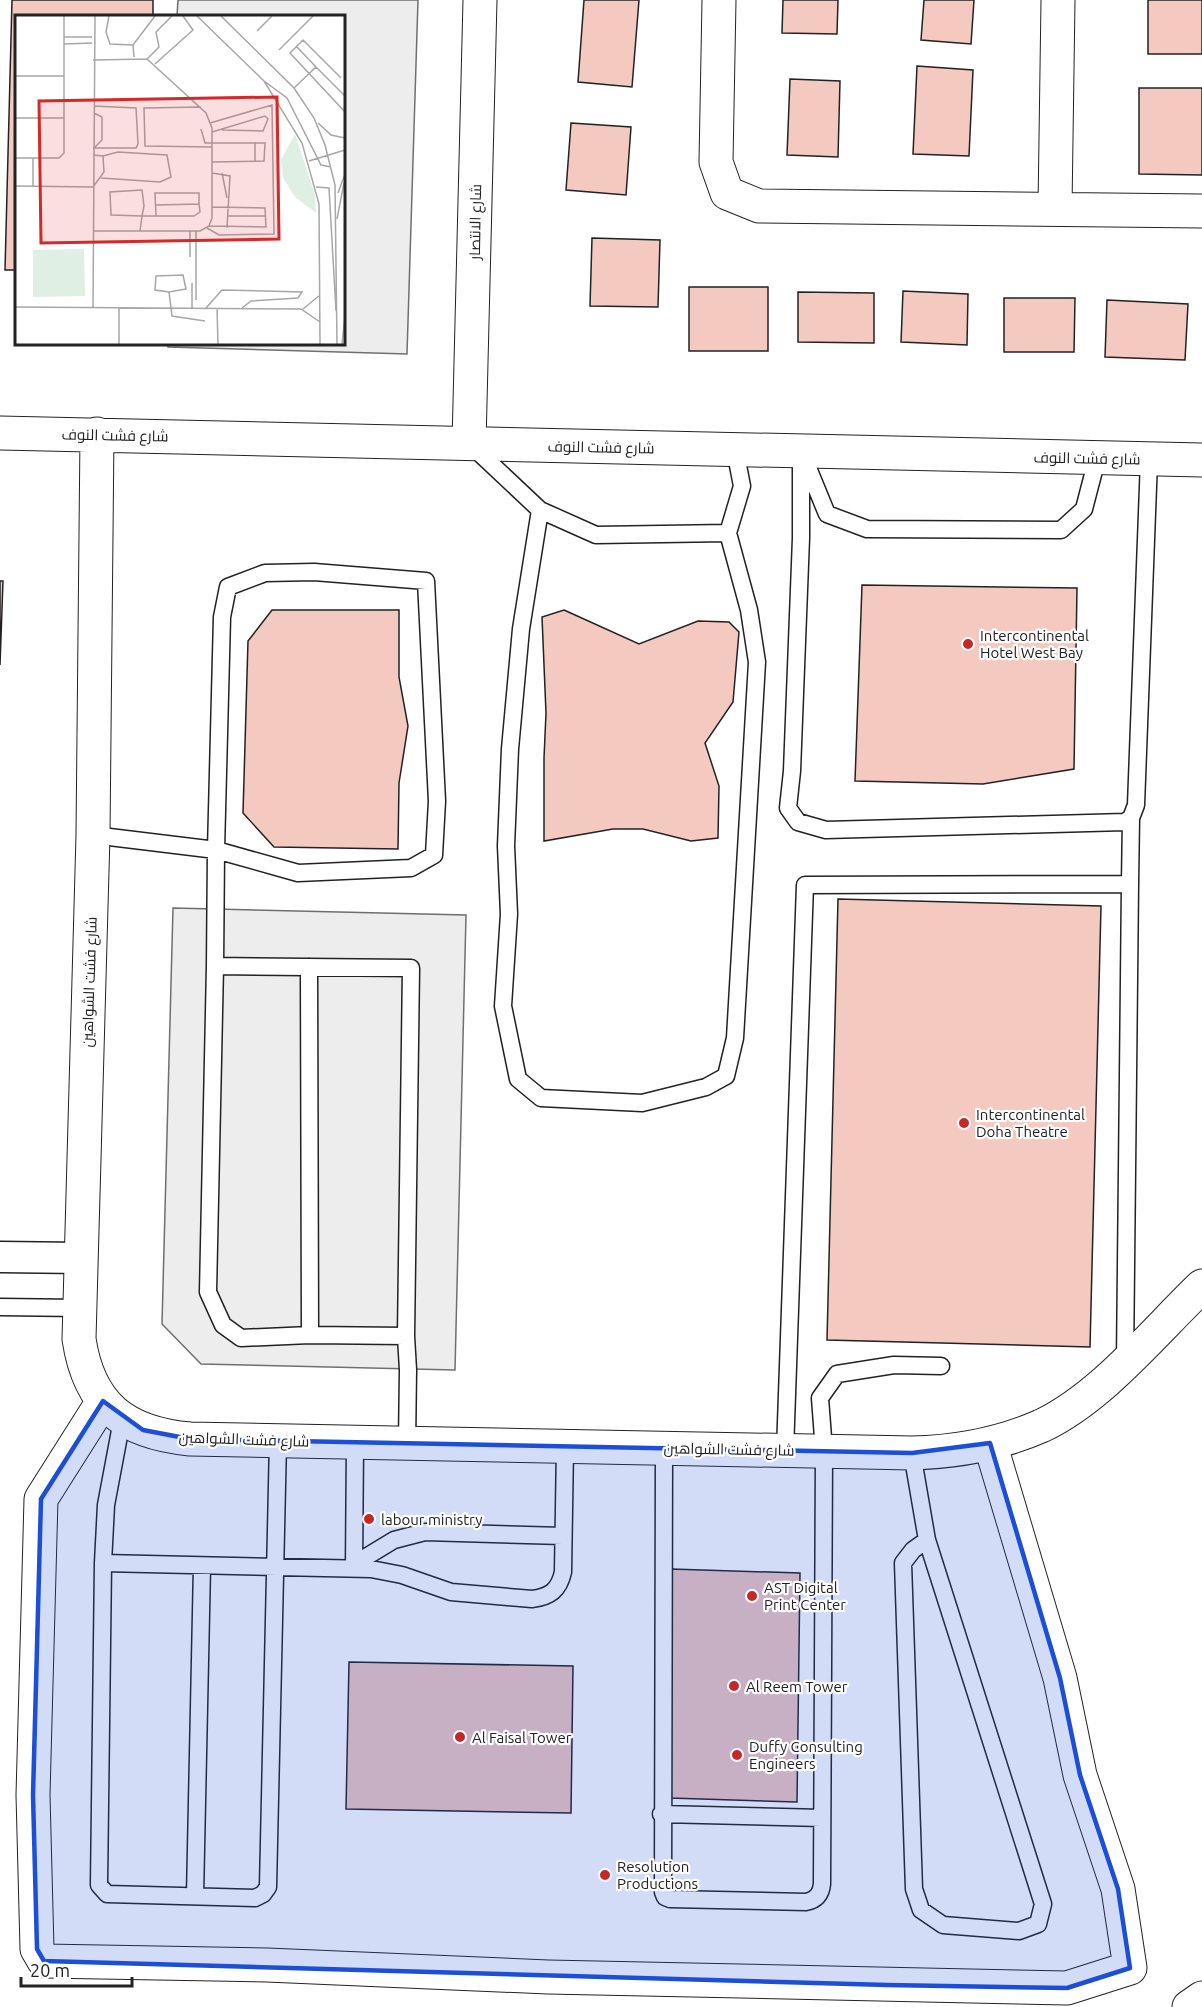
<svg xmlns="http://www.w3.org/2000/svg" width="1202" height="2007" viewBox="0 0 1202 2007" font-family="Ubuntu,Cairo,sans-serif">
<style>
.parking{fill:#ededed;stroke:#6f6f6f;stroke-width:1.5}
.building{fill:#f3c9c0;stroke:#222;stroke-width:1.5}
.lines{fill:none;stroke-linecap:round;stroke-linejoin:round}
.lane-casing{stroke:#222;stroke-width:19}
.street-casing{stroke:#222;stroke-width:35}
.secondary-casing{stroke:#222;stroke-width:35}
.lane{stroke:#fff;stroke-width:16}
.street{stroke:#fff;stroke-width:33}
.secondary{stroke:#fff;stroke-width:33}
.marked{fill:#1d4ed8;fill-opacity:0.2;stroke:#1d4ed8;stroke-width:4.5;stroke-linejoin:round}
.poi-dot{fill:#c62828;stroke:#fff;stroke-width:2}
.labels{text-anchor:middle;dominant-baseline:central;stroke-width:4.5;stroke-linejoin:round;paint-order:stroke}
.street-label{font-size:15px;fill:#222;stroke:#fff}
.poi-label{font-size:15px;fill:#222;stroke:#fff;text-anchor:start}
.inset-road{fill:none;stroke:#a7a7a7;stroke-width:1.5}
.view{fill:#d62828;fill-opacity:0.15;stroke:#d62828;stroke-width:3}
.inset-edge{fill:none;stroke:#222;stroke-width:3}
</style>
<rect width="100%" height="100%" fill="#fff"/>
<!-- parking -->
<path class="parking" d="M178,0h240l-11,354 -239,-7v-3h176v-328h-167z
M173,908l293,7 -11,455 -254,-6 -39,-40z"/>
<!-- building -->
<path class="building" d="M12,0h141v16h-137v254h-11z
M584,0h55l-7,87 -54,-5z
M783,0h55l-1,34 -55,-1z
M924,0h50l-3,44 -50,-4z
M1148,0h54v54h-54z
M917,66l56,4 -4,86 -56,-2z
M790,79l50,2 -2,76 -51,-2z
M1139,88h63v87l-63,-1z
M571,123l60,4 -5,68 -60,-5z
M592,238l68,2 -2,67 -68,-1z
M689,287h79v64h-79z
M903,291l65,3 -1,51 -66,-3z
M798,292l76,1v50l-76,-1z
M1004,298h71l-1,54h-70z
M1107,300l81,4 -3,56 -80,-3z
M0,581h3l-3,84z
M862,585l215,3 -3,181 -91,15 -128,-3z
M272,610h127v67l9,49 -9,57 -1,66 -124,-2 -31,-34 5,-172z
M564,610l75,34 59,-23 31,1 10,10 -6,70 -28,41 14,43 -1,52 -27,3 -48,-12h-30l-69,12v-83l2,-45 -4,-96z
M838,899l263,7 -11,441 -263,-7z
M671,1569l129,4 -3,229 -127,-4z
M349,1662l224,4 -2,147 -225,-4z"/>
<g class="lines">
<!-- lane casing -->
<g class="lane-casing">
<path id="lane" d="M472,446l68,64 56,25 132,-2 14,-47 -7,-36
M801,452v86l-9,233 -4,37 10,14 28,8 299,-8 6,-4 5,-13 13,-345
M804,458l23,56 40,15 194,1 23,-21 13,-50
M540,510l-19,119 -11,120 -4,97 3,68 -6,92 15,73 23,19 101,5 64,-16 20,-11 9,-38 22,-376 -8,-52 -21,-77
M93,835l123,15 82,23 113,-5 23,-13 3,-54 -11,-220 -112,-9 -49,1 -37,14 -6,30 -6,233 -1,116 196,2 -5,368 -96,-1 -1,-368
M1130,884l1,-66
M215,966l-7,326 15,33 18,13 69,-3
M0,1250l81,1
M0,1264l81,1
M0,1307l80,1
M406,1336l2,34 -1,74
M122,1420l-16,85 -3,58 -4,322 8,9 148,4 8,-4 5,-7 10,-446
M664,1448l-1,444 2,5 5,2 136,3c10,-2 15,-8 16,-18l2,-433 -4,-53 17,-24 57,-9 47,1
M785,1451l20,-566 325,-1 -5,477
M912,1453l15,87 116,364 -5,20 -19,7 -76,-6 -22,-15 -7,-21 -11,-326 10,-13 14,-10
M103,1563l268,6 31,6 49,17 81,7c18,-2 27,-9 31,-27l2,-126
M354,1568l12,-11 28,-17 31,-8 138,4
M354,1568l1,-126
M661,1814l161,4
M195,1896l7,-330"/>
</g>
<!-- street casing -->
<g class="street-casing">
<path id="street" d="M719,0l-3,162 11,31 32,13 443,5
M1055,208l3,-208
M0,433l1202,27
M97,434l-4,401 -14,504c10,67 46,94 111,100l722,14c44,-1 88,-9 129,-27 60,-28 113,-94 161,-140
M103,1401l-62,98 -8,296 4,154 7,12 223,4 281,12 519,11 63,-20 -12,-79 -38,-114 -20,-97 -70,-235"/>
</g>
<!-- secondary casing -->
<g class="secondary-casing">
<path id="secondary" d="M469,443l11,-443
M1189,2007l13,-9"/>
</g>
<!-- lane -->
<use href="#lane" class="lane"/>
<!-- street -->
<use href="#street" class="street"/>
<!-- secondary -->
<use href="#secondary" class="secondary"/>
</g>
<!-- marked area -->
<path class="marked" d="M103,1401l40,29 47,9 722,14 78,-10 70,235 20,97 38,114 12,79 -63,20 -180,-3 -843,-24 -7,-12 -4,-154 8,-296z"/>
<!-- markers -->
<g class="poi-dot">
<circle cx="968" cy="644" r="6"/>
<circle cx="964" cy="1123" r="6"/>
<circle cx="369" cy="1519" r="6"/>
<circle cx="752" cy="1596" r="6"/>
<circle cx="734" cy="1686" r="6"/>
<circle cx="460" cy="1737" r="6"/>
<circle cx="737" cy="1755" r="6"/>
<circle cx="605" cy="1875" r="6"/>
</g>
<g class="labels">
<!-- street labels -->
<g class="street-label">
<text transform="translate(475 222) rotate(-89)">شارع الانتصار</text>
<text transform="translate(115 435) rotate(1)">شارع فشت النوف</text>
<text transform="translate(601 447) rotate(1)">شارع فشت النوف</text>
<text transform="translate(1087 458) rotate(1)">شارع فشت النوف</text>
<text transform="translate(89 982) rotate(-88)">شارع فشت الشواهين</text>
<text transform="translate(244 1439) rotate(2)">شارع فشت الشواهين</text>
<text transform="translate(729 1449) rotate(1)">شارع فشت الشواهين</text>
</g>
<!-- poi labels -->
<g class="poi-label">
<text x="980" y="635">Intercontinental<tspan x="980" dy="17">Hotel West Bay</tspan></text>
<text x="976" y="1114">Intercontinental<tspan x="976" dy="17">Doha Theatre</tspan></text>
<text x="381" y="1519">labour ministry</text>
<text x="764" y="1587">AST Digital<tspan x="764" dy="17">Print Center</tspan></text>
<text x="746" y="1686">Al Reem Tower</text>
<text x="472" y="1737">Al Faisal Tower</text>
<text x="749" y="1746">Duffy Consulting<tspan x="749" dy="17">Engineers</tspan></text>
<text x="617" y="1866">Resolution<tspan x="617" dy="17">Productions</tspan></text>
</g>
</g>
<!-- overview -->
<g transform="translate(15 15)">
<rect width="330" height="330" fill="#fff"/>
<path d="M280,119l20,61 1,18 -21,-16 -12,-19 -2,-18zM69,234l1,47 -52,1v-47z" fill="#e0efe3"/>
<path class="inset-road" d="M94,1l-3,16 4,12 23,1M182,1l67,65 38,62 17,61 1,140M206,1l73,72 20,30 11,27 10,40 2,159M242,16l15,-15M49,22h28M49,29l28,-1M281,31l20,21M264,35l34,-34M119,42l-1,-12 22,-29M132,44l12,-12 -3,-15 16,-16M140,49l38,-34 -10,-14M0,61h49M326,63l-38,-38 -13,13 55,59M249,66l23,17 34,67 10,2M279,73l22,-21 29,29M186,92l-57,1 1,38 67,1M79,98l8,4v23l-7,7M0,103h49M303,108l13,12 14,3M186,114l4,14h60l-1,18 -52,1M197,117l53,-16 3,3 -5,12 -41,-1M78,133h43l2,-4 -2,-36 -42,-2M0,143h44l5,-5v-137M18,143v28M240,146v-19M294,146l36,-11M197,158l18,3 -3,52M207,158l5,25M86,163l59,4 11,-5 -4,-22 -49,-3 -15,4M0,171l78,1 11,-15 -1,-16 -10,-1M301,172l13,1 7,123M323,178l7,-19M141,201h38l6,-4 -1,-8M212,201h39M322,204l7,-36M194,211l57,1 -1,-19 -53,-1M192,213l12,7 55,-1 -2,-129 -62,18M78,216h107l9,-5 3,-8v-90l-6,-15 -59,-54 -54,1M125,216l2,-15 2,-10 -2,-16 -32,2 1,23 31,1h14l-1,-23h44v11l-43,1M175,216v26M181,216v69M177,268v25M154,277l17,-3 -3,-14 -27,1 -1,14 14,2 3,24 33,5M0,292l286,2 19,13M78,293l2,-292M191,293l16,-18 80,2 -4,6 -47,3 -9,7M202,293l1,36M288,294l17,-14M104,329v-36M327,329l3,-28"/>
<path class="view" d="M262,82l2,142 -238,4 -2,-142z"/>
<rect width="330" height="330" class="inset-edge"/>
</g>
<!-- scale -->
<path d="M21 1977v9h111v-9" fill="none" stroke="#222222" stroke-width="3"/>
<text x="30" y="1977" font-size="18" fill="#222222" stroke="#ffffff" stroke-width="4.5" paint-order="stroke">20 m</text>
</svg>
